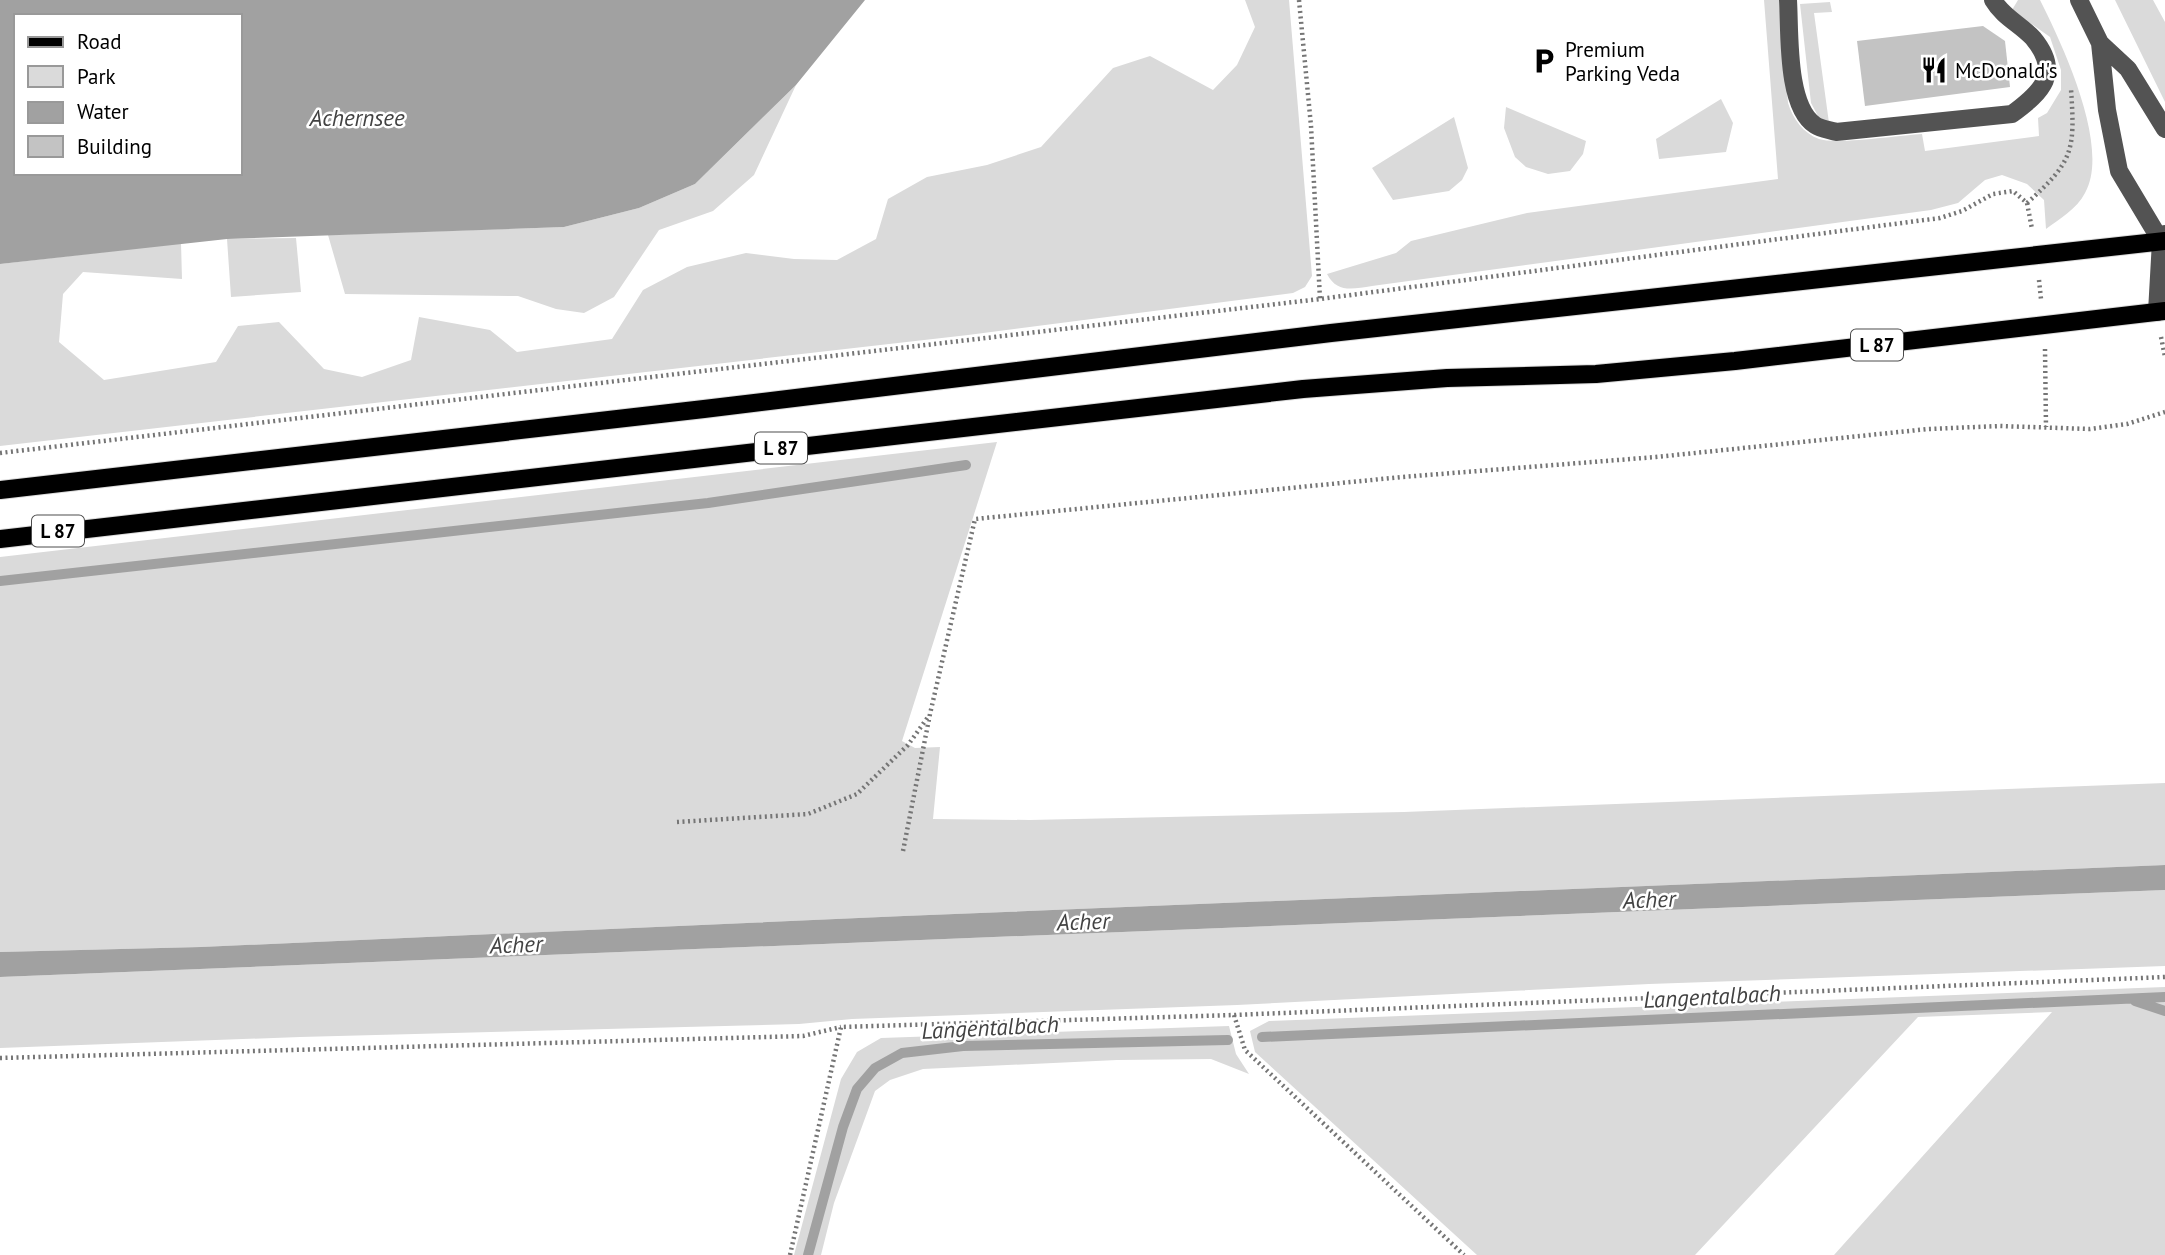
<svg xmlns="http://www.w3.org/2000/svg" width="2165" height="1255" viewBox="0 0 2165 1255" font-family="'PT Sans',sans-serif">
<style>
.green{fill:#dadada}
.water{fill:#a1a1a1;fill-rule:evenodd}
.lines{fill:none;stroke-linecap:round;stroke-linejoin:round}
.stream{stroke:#a1a1a1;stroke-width:10}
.building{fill:#c3c3c3}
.major-casing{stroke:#dbdbdb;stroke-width:20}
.path{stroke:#757575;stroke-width:4.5;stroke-dasharray:2 3.5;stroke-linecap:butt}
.minor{stroke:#535353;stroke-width:18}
.major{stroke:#000;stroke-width:18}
.labels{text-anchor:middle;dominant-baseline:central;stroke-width:5;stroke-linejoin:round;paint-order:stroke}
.shield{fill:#fff;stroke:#4c4c4c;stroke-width:2}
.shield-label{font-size:19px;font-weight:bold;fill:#000}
.poi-label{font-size:21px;fill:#000;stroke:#fff;text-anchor:start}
.water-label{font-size:23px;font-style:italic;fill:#424242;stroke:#fff}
</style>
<rect width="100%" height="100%" fill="#fff"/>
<!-- green -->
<path class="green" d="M1245,0h44l23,276 -7,11 -12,6 -325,42 -968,111v-182l181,-21 1,36 -99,-7 -20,22 -4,48 45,38 112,-18 22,-36 41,-4 45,47 38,8 49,-17 8,-43 71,13 27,22 95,-13 31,-49 44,-23 59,-14 48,6 43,1 39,-21 12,-40 39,-22 60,-12 54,-18 72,-79 37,-12 63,34 24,-25 18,-38z
M1764,0h15l9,103c5,16 15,30 31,36 17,6 82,-4 103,-5l3,17 114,-15 -1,-18 9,-5 14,-23v-20l-11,-33 -38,-27 6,-10h22c22,44 71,147 45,193 -8,16 -26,26 -39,36l-2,-29 -17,-16 -25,-9 -17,5 -27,23 -27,7 -559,76c-20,3 -35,7 -45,-12l69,-21 15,-12 116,-28 251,-34z
M2115,0h38l12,22v80z
M1830,2l2,10 -18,1 15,110 -11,-7 -7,-13 -11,-99z
M796,85l-42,90 -41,36 -54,19 -45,67 -30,16 -28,-4 -38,-13 -173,-2 -17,-59 236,-8 75,-19 56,-24z
M1721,99l12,24 -7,29 -67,7 -3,-20z
M1506,107l80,34 -3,13 -13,17 -22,3 -22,-7 -11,-10 -11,-29z
M1454,117l14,51 -6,12 -13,11 -56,9 -21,-32z
M296,238l5,54 -70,5 -4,-58z
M997,442l-95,299 13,7 25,-1 -7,72 97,1 374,-8 761,-29v82l-1261,51 -703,31 -201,5v-395z
M2165,890v76l-516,18 -412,21 -385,14 -53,5 -499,13 -300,11v-71z
M2165,987v268h-331l218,-243 -134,5 -223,238h-218l-222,-203 -5,-21 19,-10z
M1229,1026l7,28 13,20 -38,-15 -94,1 -194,9 -33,11 -15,11 -41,112 -13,52h-27l47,-176 16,-27 24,-14z"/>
<!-- water -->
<path class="water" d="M0,0h865l-69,85 -101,99 -56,24 -75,19 -337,12 -227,25zM16,16h224v157h-224z
M2165,865v25l-2165,87v-25l201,-5 703,-31z"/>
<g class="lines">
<!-- stream -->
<path class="stream" d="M0,581l708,-78 258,-38
M2135,1001l30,10
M1262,1037l903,-40
M808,1255l35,-128 14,-38 18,-21 27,-15 61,-7 265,-6"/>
</g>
<!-- building -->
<path class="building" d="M1983,26l22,15 5,46 -145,19 -8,-65z"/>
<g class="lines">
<!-- major casing -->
<g class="major-casing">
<path id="major" d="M0,490l704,-81 627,-76 834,-92
M0,539l1303,-150 144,-11 149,-4 139,-13 430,-50"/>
</g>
<!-- path -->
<path class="path" d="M1299,0l12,126 9,173
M2027,203c47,-42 48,-53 44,-114
M2039,280l2,19
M2161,337l4,20
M2045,349l1,78
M0,453l1320,-154 620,-81 22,-7 31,-17 20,-3 14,12 5,26
M677,822l131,-8 49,-20 51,-49 20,-28
M903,851l27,-137 45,-195 427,-42 254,-20 272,-28 72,-3 90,3 37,-5 38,-12
M1234,1015l11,35 219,205
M0,1058l803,-22 38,-9
M790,1255l51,-228 393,-12 931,-38"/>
<!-- minor -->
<path class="minor" d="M1788,0c2,32 -2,106 27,125 6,4 15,5 21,7l176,-18c30,-22 50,-41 21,-76 -13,-14 -30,-21 -40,-38
M2079,0l21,43 7,67 12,61 42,70
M2100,43l28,26 37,60
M2157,312l4,-71 4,-7"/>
<!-- major -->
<use href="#major" class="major"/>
</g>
<!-- icons -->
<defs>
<g id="parking-bare" transform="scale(2.1)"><path d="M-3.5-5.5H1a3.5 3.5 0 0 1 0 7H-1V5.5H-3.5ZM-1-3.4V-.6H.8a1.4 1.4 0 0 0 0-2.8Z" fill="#000" stroke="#fff" stroke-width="2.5" paint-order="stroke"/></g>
<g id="restaurant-bare" transform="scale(2.1)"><path d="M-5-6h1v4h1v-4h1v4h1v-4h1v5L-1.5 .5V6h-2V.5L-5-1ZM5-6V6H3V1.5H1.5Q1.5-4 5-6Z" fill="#000" stroke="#fff" stroke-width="2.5" paint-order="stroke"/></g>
</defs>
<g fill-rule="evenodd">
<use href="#parking-bare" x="1544" y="61"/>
<use href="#restaurant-bare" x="1934" y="70"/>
</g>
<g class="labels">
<!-- shield labels -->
<g class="shield">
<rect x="1851" y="329.5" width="52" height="31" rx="5"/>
<rect x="755" y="432.5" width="52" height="31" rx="5"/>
<rect x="32" y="515.5" width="52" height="31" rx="5"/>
</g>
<g class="shield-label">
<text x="1877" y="345">L 87</text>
<text x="781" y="448">L 87</text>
<text x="58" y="531">L 87</text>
</g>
<!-- poi labels -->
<g class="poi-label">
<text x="1565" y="49">Premium<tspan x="1565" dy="24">Parking Veda</tspan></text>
<text x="1955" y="70">McDonald's</text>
</g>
<!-- water labels -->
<g class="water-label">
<text x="357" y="117">Achernsee</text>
<text transform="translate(1649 899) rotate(-2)">Acher</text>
<text transform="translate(1083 921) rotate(-2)">Acher</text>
<text transform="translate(516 944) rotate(-2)">Acher</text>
<text transform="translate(1712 996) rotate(-3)">Langentalbach</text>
<text transform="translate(990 1027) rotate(-3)">Langentalbach</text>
</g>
</g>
<!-- legend -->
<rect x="14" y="14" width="228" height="161" fill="#ffffff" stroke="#999999" stroke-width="2"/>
<rect x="28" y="37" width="35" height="10" fill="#000000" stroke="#999999" stroke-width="2"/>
<text x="77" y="49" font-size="21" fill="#000000">Road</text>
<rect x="28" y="66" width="35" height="21" fill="#dadada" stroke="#999999" stroke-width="2"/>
<text x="77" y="84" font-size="21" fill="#000000">Park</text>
<rect x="28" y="102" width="35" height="21" fill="#a1a1a1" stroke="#999999" stroke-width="2"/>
<text x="77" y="119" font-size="21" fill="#000000">Water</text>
<rect x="28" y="136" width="35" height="21" fill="#c3c3c3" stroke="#999999" stroke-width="2"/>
<text x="77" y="154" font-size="21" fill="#000000">Building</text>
</svg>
